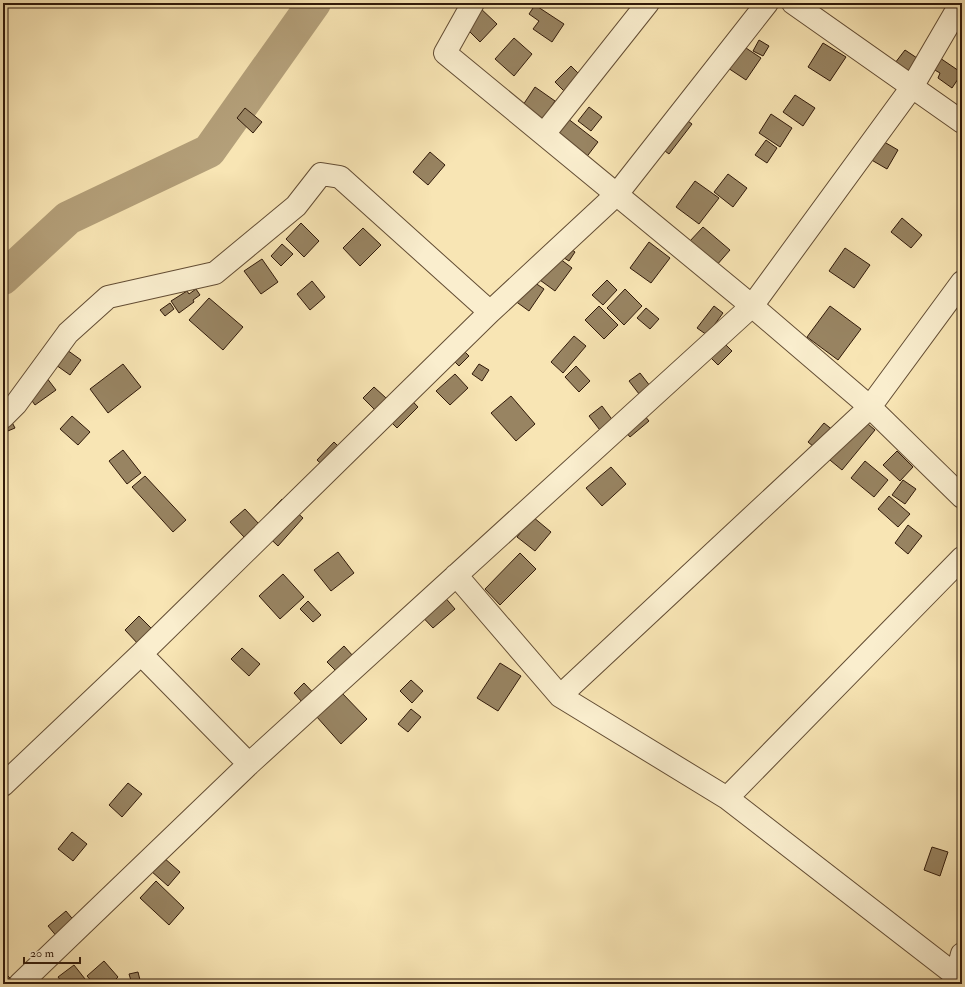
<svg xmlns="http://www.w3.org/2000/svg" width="965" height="987" viewBox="0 0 965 987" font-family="'IM FELL Double Pica',serif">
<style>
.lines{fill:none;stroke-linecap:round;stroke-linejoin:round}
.river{stroke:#b4a07a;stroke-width:34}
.building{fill:#988462;stroke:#311a0a}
.street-casing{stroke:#634d34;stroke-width:24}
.street{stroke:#faeece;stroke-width:22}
</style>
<rect width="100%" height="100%" fill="#f8e5b4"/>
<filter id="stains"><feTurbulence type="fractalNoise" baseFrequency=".005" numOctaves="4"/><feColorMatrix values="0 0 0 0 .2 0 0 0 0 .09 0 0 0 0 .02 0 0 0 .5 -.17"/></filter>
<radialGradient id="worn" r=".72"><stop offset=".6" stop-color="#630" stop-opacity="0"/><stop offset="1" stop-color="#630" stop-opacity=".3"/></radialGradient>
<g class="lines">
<!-- river -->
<path class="river" d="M3,278l65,-60 141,-67 105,-148"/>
</g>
<!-- building -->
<path class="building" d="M535,5l29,19 -12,18 -19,-13 6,-8 -10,-7z
M478,6l19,18 -17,18 -18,-18z
M514,38l18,16 -18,22 -19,-17z
M734,40l27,18 -15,22 -27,-18z
M759,40l10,6 -6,10 -10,-5z
M823,43l23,14 -16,24 -22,-14z
M905,50l15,10 -10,14 -15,-11z
M940,58l22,15 -10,15 -14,-10 2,-5 -7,-4z
M571,66l11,11 -16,16 -11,-11z
M535,87l20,14 -12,18 -20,-14z
M795,95l20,13 -12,18 -20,-14z
M589,107l13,10 -11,14 -13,-10z
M245,108l17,14 -9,11 -16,-15z
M673,110l19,14 -23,30 -19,-14z
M771,114l21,14 -12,19 -21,-14z
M567,118l31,24 -13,17 -31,-24z
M874,136l24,14 -11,19 -24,-14z
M766,140l11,8 -10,15 -12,-8z
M430,152l15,13 -17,20 -15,-13z
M728,174l19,14 -14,19 -19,-15z
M695,181l24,17 -20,26 -23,-17z
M902,218l20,17 -11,13 -20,-16z
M301,223l18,18 -15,16 -18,-18z
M703,227l27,23 -14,16 -27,-24z
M363,228l18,17 -21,21 -17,-18z
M649,242l21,16 -19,25 -21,-15z
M563,243l12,9 -6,9 -13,-8z
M282,244l11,10 -12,12 -10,-10z
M845,248l25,17 -16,23 -25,-17z
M551,252l21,16 -17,23 -22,-16z
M262,259l16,23 -17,12 -17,-23z
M525,276l19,13 -15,22 -18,-13z
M607,280l10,10 -14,15 -11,-10z
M312,281l13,16 -15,13 -13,-16z
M196,289l4,6 -7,5 1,2 -15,11 -8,-12 16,-10 2,3z
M625,289l17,17 -18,19 -17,-17z
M209,298l34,29 -20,23 -34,-30z
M170,303l4,6 -9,7 -5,-6z
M599,306l19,19 -14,14 -19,-19z
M714,306l9,7 -16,22 -10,-7z
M830,306l31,23 -23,31 -31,-23z
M646,308l13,11 -9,10 -13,-11z
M713,332l19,19 -14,14 -19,-19z
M574,336l12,10 -23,27 -12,-11z
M455,342l14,14 -10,10 -14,-14z
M67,350l14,10 -11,15 -14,-10z
M123,364l18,23 -33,26 -18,-24z
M479,364l10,6 -7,11 -10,-7z
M576,366l14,15 -11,11 -14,-15z
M40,369l16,21 -21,15 -15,-21z
M640,373l17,22 -11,8 -17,-22z
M455,374l13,14 -18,17 -14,-14z
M374,387l12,11 -11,12 -12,-12z
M400,388l18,19 -21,21 -19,-19z
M511,396l24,28 -19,17 -25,-28z
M633,402l16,19 -19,16 -16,-19z
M602,406l21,28 -13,9 -21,-27z
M3,407h1l11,21 -12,5z
M72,416l18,16 -12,13 -18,-16z
M861,418l14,12 -33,40 -34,-28 16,-19 20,16z
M334,442l14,14 -16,18 -15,-14z
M123,450l18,23 -14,11 -18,-23z
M897,451l16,16 -13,14 -17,-16z
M865,461l23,19 -14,17 -23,-19z
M611,467l15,17 -24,22 -16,-18z
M145,476l41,44 -13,12 -41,-45z
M903,480l13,9 -11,15 -13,-9z
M889,496l21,18 -12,13 -20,-18z
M282,499l21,19 -25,28 -21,-20z
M245,509l14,15 -15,13 -14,-15z
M533,517l18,15 -16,19 -18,-14z
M908,525l14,11 -14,18 -13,-11z
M338,552l16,21 -23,18 -17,-21z
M520,553l16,16 -36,36 -15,-16z
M283,574l21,23 -24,22 -21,-23z
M437,588l18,21 -22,19 -19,-20z
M308,601l13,14 -8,7 -13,-13z
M139,616l16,16 -15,14 -15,-16z
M344,646l19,21 -16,15 -20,-20z
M242,648l18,16 -11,12 -18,-17z
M500,663l21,13 -23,35 -21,-13z
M411,680l12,11 -11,12 -12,-12z
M304,683l17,18 -11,10 -16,-18z
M341,692l26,27 -26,25 -25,-28z
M411,709l10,8 -13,15 -10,-8z
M128,783l14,11 -20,23 -13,-12z
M72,832l15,12 -14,17 -15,-12z
M932,847l16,5 -8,24 -16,-6z
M163,857l17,15 -12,14 -17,-15z
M156,881l28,27 -15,17 -29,-27z
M66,911l10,12 -18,15 -10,-12z
M104,961l14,16 -7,7h-17l-7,-8z
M74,965l15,19h-26l-5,-7z
M3,971l10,10 -4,3h-6z
M138,972l3,12h-9l-3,-10z"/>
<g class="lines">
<!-- street casing -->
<g class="street-casing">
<path id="street" d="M473,3l-28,50 307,253 118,101 92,90
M793,3l169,119
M544,134l104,-131
M3,417l13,-13 52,-71 40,-36 107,-24 81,-67 25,-32 19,3 150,135
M456,575l104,121 167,102 235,182
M141,654l108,110
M560,696l310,-289 92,-125
M3,785l138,-131 349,-342 127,-118 150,-191
M727,798l235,-240
M956,977l6,-23
M20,984l229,-220 503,-458 160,-219 49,-84"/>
</g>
<!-- street -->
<use href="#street" class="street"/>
</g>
<!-- margin -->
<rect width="965" height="987" fill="none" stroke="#f8e5b4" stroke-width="16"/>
<rect x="4" y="4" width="957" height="979" fill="none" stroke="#311a0a" stroke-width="2"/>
<rect x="8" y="8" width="949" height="971" fill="none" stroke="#311a0a"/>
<!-- scale -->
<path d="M24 957v6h56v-6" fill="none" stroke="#311a0a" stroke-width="2"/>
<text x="30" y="957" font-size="12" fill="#311a0a" stroke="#faeece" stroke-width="3" paint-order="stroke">20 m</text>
<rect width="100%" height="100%" filter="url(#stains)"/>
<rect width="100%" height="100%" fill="url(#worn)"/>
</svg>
